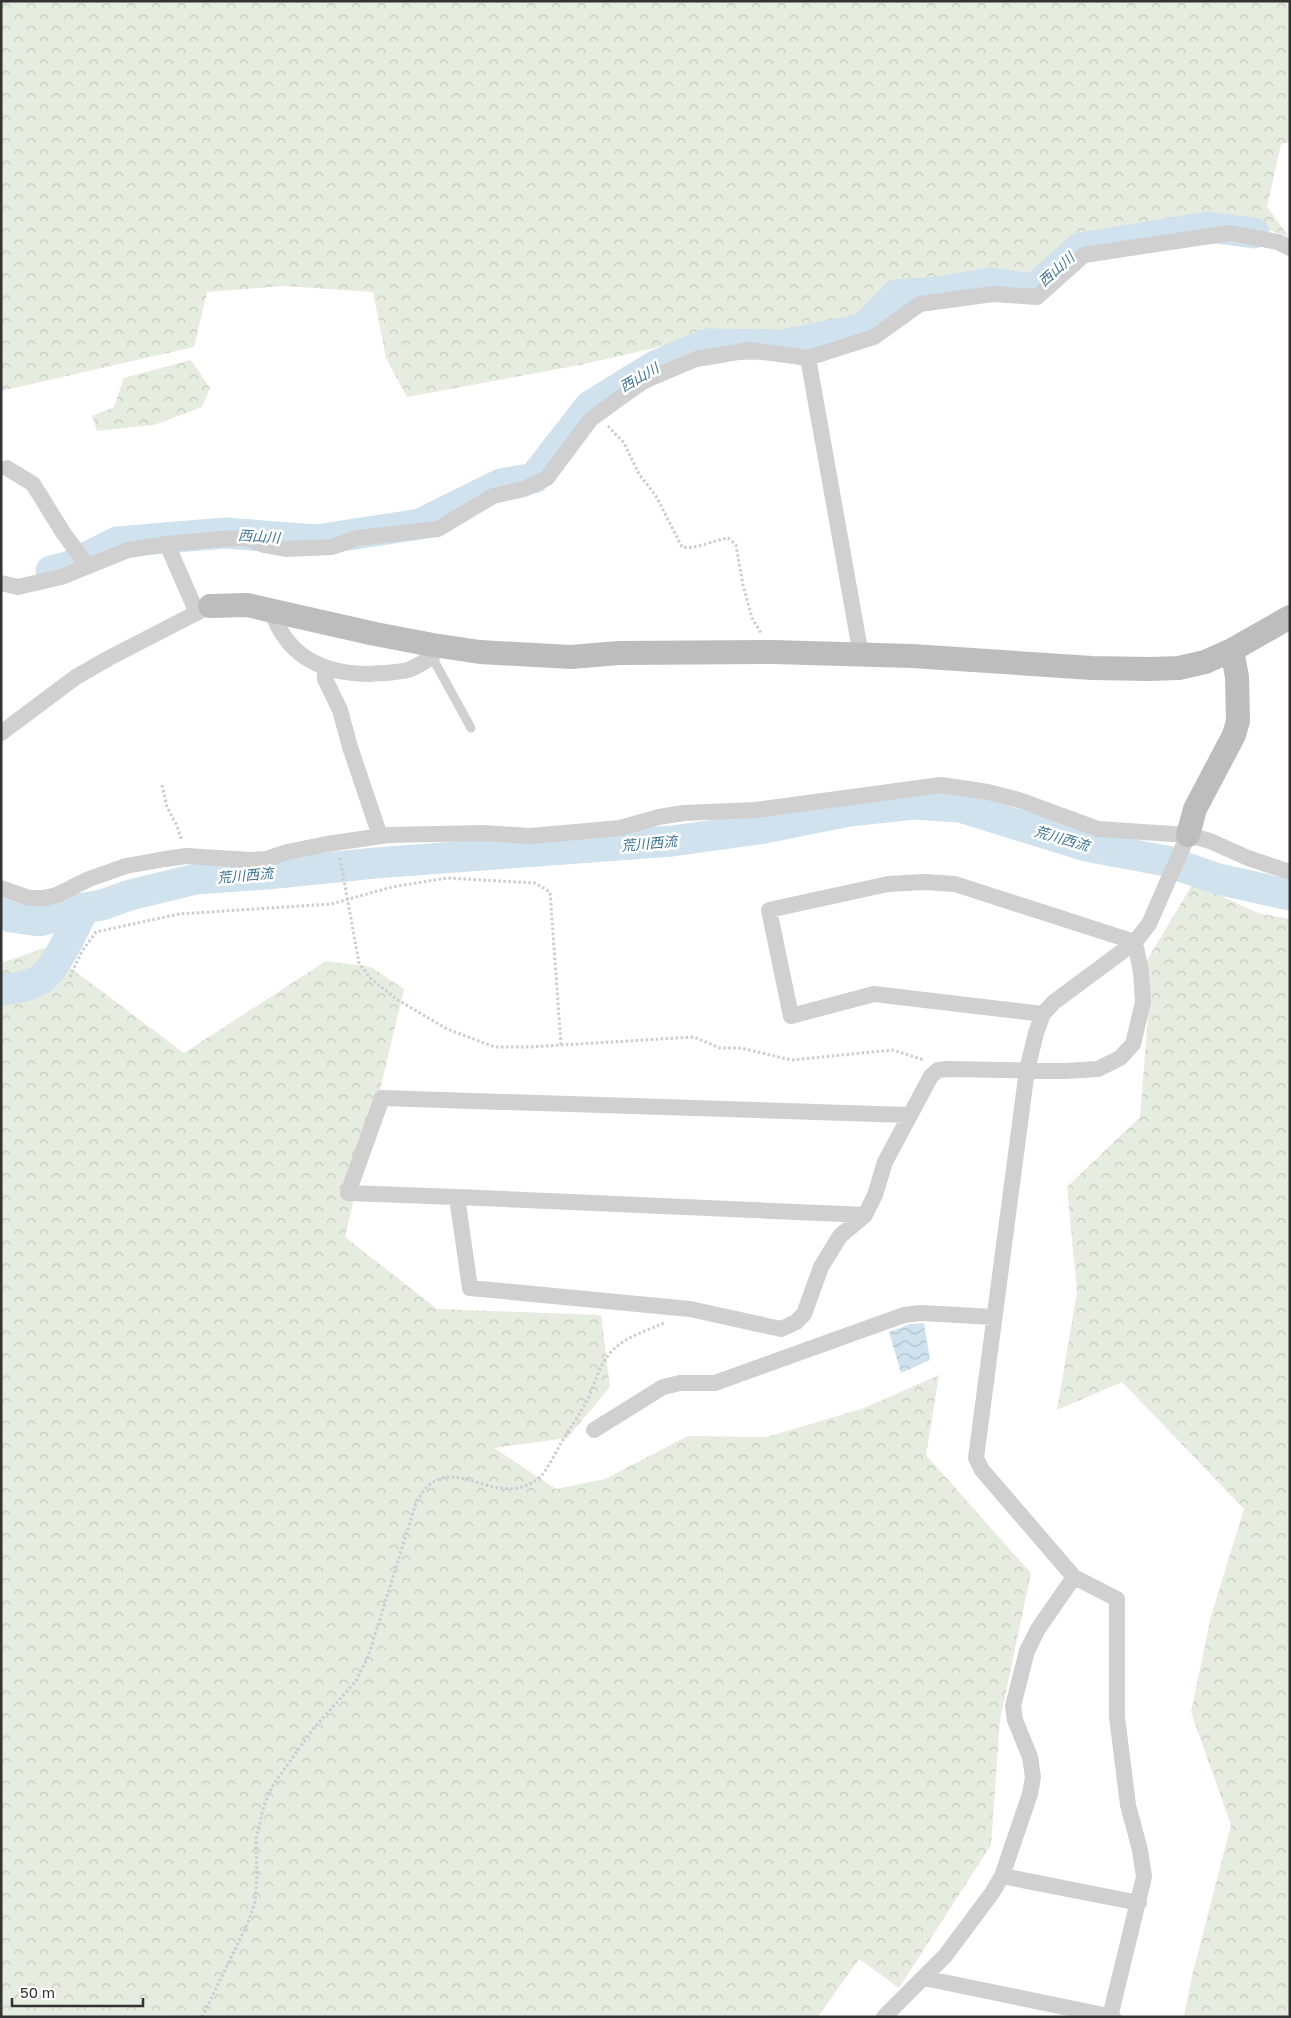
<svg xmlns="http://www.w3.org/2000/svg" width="1291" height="2018" viewBox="0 0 1291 2018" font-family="'Golos Text','Noto Sans JP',sans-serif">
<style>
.forest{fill:url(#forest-crowns)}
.water{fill:url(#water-waves)}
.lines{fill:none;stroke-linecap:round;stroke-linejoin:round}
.river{stroke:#cfe2ee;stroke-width:31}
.path{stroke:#cdcdcd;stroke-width:3;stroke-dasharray:2.5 2.5;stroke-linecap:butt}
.lane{stroke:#d0d0d0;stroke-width:9}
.street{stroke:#d0d0d0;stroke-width:16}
.secondary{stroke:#bdbdbd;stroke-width:24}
.labels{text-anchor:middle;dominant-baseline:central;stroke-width:5;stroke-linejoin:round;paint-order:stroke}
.water-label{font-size:14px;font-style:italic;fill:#3f7597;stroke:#fff}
</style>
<defs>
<pattern id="forest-crowns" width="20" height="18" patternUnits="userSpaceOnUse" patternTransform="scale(1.25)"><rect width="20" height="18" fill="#e6ecdf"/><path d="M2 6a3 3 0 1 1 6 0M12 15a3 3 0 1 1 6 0" fill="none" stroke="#c6cbc0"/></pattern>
<pattern id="water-waves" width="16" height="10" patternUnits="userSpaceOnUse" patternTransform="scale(1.25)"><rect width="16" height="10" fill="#cfe2ee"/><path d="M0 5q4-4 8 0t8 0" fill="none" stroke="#b2c2cd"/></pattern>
</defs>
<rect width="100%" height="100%" fill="#fff"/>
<!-- forest -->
<path class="forest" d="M1,1h1289v141l-9,2 -14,63 22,30 -64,-22 -147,23 -46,44 -60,-6 -74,10 -42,33 -71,17 -87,2 -118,27 -173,32 -21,-39 -13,-66 -89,-6 -77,6 -13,55 -193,44z
M191,360l19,28 -8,19 -48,18 -57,6 -5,-15 22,-9 10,-29z
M1193,883l65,30 32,6v1098h-106l8,-41 39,-151 -40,-113 20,-96 33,-107 -122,-127 -65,28 20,-118 -10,-105 73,-70 8,-101 -2,-54z
M44,948l140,105 142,-92 45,6 33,22 -59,248 92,72 164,6 9,72 -43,51 -73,10 62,41 49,-10 83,-43 79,1 97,-29 75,-33 -13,80 105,118 -31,147 -9,125 -92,143 -40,-29 -41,58h-817v-1054z"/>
<!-- water -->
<path class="water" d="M924,1323l6,37 -29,13 -12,-41 21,-8z"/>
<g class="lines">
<!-- river -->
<path class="river" d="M51,571l16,-4 50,-25 108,-9 91,7 104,-16 81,-40 33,-6 56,-72 65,-40 52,-22 75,1 81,-16 33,-34 44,-3 50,-9 44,6 46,-41 128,-21 46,6
M1,913l10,4 29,4 44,-13 18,-3 28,-10 66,-16 71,-5 108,-11 297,-22 87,-12 90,-18 65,-7 46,3 126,39 80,15 52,18 72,16
M1,990c13,-2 27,-3 38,-10 17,-10 36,-54 45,-72"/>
<!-- path -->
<path class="path" d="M608,426l16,17 15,31 17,22 26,51c13,3 32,-7 46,-9l8,7 7,40 9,33 9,15
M162,785l5,22 10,19 5,15
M340,858l19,105 11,15 28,22 49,29 48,18h34l165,-10 26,11h21l50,12 102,-10 31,10
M70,977l12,-26 14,-19 83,-18 152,-10 61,-17 55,-9 88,5 15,9 11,153
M202,2017l46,-94 7,-21 2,-25 -1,-38 8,-34 9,-20 40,-56 43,-48 12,-24 48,-154c33,-63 78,13 124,-26 8,-8 14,-22 20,-32 8,-14 18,-28 26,-42 9,-18 13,-40 28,-54 13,-13 33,-18 50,-26"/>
<!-- lane -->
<path class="lane" d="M432,657l39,71"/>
<!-- street -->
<path class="street" d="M808,358l53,297
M7,468l26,16 31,50 24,32
M167,544l30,69
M1,583l17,4 43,-10 67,-27 39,-6 53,-5 25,-1 19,7 22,4 46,-2 25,-9 81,-9 55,-33 31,-7 23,-11 44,-59 51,-37 54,-23 54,-9 58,8 66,-21 46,-33 73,-10 44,3 47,-42 146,-22 48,9 12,6
M271,610c16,47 52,64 99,64 12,-1 26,-1 38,-4 9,-3 17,-9 24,-13l1,-12
M325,668v11l15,31 10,37 30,89
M1,733l75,-56 33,-19 101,-52
M1,888l28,10h15l13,-3 32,-16 37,-13 39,-7 21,-3 65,4 15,-1 21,-7 40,-8 61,-9 96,-2 46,3 57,-5 33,-3 39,-11 25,-4 71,-3 186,-25 47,7 31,8 79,29 90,6 22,6 38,17 42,14
M457,1197l-109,-4 34,-95 526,17
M865,1215l-408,-18 13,91 220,21 91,20 15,-7 8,-8 17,-47 19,-31 25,-21 10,-20 10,-33 46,-86 7,-6 10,-1 117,2 33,-2 22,-11 13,-14 10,-42 -2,-30 -6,-30 -180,-58 -30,-2 -37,2 -119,26 22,106 83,-22 169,20
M594,1430l69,-43 17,-4h35l189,-68 17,-2 73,4
M1002,1876l137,27
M924,1978l189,39
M884,2017l61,-61 47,-63 10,-17 28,-82 3,-17 -3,-20 -15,-37 -2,-14 14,-55 11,-22 36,-52
M1110,2017l34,-140 -4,-27 -12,-45 -11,-88v-118l-43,-22 -92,-107 -6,-12 51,-388 9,-37 7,-19 11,-12 81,-60 14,-18 39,-89"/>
<!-- secondary -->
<path class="secondary" d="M210,606l37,-1 128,29 58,11 47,7 91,5 48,-4 154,-1 139,4 180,12 57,1 30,-1 26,-6 27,-12 58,-33
M1188,835l7,-26 39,-74 4,-14 -1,-44 -5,-27"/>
</g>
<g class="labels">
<!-- water labels -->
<g class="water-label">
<text transform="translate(1056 269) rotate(-42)">西山川</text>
<text transform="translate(639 377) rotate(-30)">西山川</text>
<text transform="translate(259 536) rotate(4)">西山川</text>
<text transform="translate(1062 838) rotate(16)">荒川西流</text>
<text transform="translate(649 843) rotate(-5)">荒川西流</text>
<text transform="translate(245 875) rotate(-5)">荒川西流</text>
</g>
</g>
<!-- border -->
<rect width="1291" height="2018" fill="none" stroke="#333333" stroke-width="5"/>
<!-- scale -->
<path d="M12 1998v8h131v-8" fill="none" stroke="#333333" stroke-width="2.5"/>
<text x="20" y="1998" font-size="15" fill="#333333" stroke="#ffffff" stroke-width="4" paint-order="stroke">50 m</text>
</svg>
